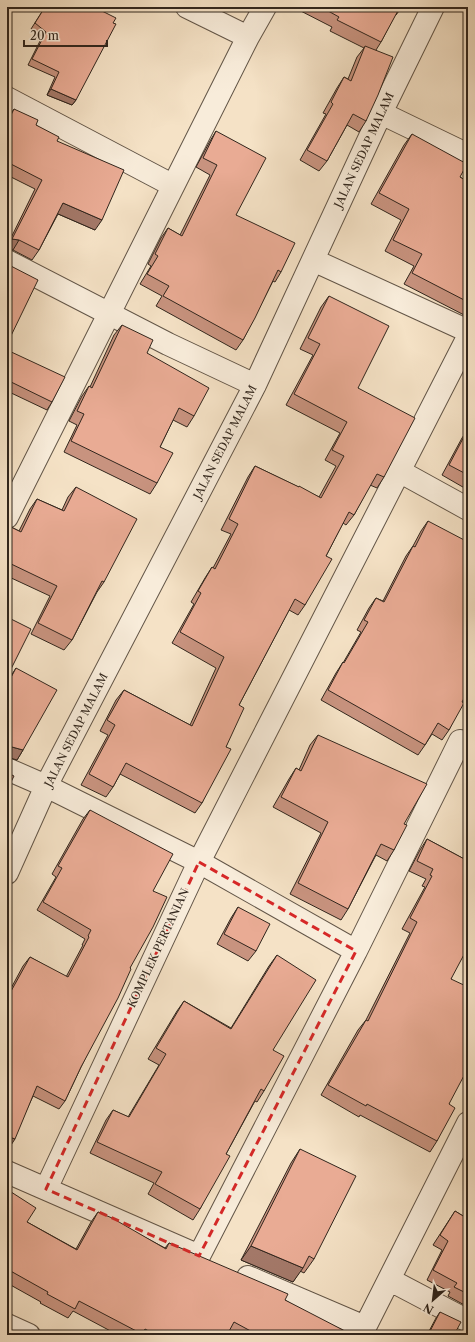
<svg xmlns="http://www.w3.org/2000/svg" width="475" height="1342" viewBox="0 0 475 1342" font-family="'Libre Caslon Text',serif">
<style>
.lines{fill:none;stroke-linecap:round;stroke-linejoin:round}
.minor-casing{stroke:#625547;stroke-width:24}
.minor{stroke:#f8ecda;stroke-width:22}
.wall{fill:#c8937f;stroke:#31261d}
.shaded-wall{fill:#a37868;stroke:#31261d}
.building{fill:#e9ab94;stroke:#31261d}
.marked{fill:none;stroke:#d62828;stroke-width:3;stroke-dasharray:8 5;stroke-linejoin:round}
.labels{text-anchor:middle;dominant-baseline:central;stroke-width:3.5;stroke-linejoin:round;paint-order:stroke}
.street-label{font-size:11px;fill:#31261d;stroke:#f8ecda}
</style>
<rect width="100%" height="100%" fill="#f5e2c6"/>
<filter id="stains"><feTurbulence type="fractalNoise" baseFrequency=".005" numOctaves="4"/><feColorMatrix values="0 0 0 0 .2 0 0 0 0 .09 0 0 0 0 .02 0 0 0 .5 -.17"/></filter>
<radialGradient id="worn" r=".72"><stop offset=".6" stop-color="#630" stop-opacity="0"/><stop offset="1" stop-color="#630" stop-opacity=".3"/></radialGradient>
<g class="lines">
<!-- minor casing -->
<g class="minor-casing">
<path id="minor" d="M187,7l61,30 17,-30
M7,98l165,87
M381,113l87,42
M313,260l155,71
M7,261l161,83 87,41
M468,337l-269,525 157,89 104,-210 8,4
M399,471l69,38
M7,517c81,-160 160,-321 241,-480
M7,769l39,17 153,76 -153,327
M7,873l39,-87 209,-401 126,-272 52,-106
M7,1172l190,83
M199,1256l157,-305
M248,1277l117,50
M390,1280l78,41
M7,1325l22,10
M361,1335l107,-212"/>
</g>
<!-- minor -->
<use href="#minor" class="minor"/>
</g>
<!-- wall -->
<path class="wall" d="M45,7l31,93 -4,5 -25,-10 8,-18 -27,-12 14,-28 -11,-8z
M293,7h109l-6,8h-1l-14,27 -5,8 -10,71 -7,11 -12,-7 -20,36 -8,10 -19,-11 26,-46 -3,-1 14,-25 7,-11 4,2 9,-22 7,-9 -34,-17 2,-4z
M14,109l22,16 21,16 38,89 -37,-16 -19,36 -7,10 -19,-10 -6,-1v-3l28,-57 -28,-14v-56z
M216,131l20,84 45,57 -6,10 -2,-1 -30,59 -7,10 -80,-44 6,-10 -22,-12 11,-18 -3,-2 13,-26 7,-10 12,7 30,-60 -14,-8 14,-26z
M412,134l48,43 8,5v135l-64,-33 10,-18 -29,-15 16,-31 -30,-16 33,-59z
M329,296l29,92 26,89 -7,11 -7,-3 -16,30 -8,10 -3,-2 -17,33 -21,49 -7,10 -9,-5 -50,95 -13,42 -24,56 -7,10 -75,-39 -7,13 -7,10 -25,-12 27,-50 -8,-4 16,-31 8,-10 66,35 26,-57 -44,-25 22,-39 -3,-2 14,-24 7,-11 1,1 18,-34 -10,-4 27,-53 7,-11 64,31 17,-31 -11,-6 15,-27 -54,-28 27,-50 -13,-6 21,-42z
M122,325l25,28 47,63 -7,11 -14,-7 -13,27 -3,36 -7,11 -86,-42 13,-27 -8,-4 13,-25 7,-10 1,1 24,-52z
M7,350l45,52 -5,8 -40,-19z
M468,429v61l-26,-15 20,-37z
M76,487l28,95 -7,10 -25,48 -8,10 -33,-16 19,-38 -43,-20v-51l12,6 11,-22 7,-10 25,11 6,-13z
M428,521l34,181 -13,28 -7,10 -10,-6 -7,11 -7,10 -97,-55 15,-27 7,-11v1l18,-31 -4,-2 12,-22 7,-10 7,3 23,-45 7,-10 8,-15z
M16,668l7,82 -6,10 -10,-3v-75z
M318,735l86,89 -10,26 -7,11 -11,-6 -28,54 -7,11 -51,-26 31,-61 -48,-26 16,-28 7,-11 3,2 11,-25z
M90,810l63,81 -23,77 -49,99 -16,34 -6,8 -26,-13 -24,52v-156l14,-26 7,-9 36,20 17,-32h-1l3,-6 -48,-29 19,-33 -4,-3 31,-55z
M427,839l41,22 -17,118 -2,125 -12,37 -7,11 -70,-37 -1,2 -38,-22 37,-65 8,-10 44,-87 -8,-4 23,-42 -3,-1 4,-7 -17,-8 11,-21z
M238,907l18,44 -8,10 -31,-17 14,-26z
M277,955l-4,95 -9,41 -7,11 -2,-1 -29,53 -26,55 -7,11 -45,-26 6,-11 -64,-30 16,-33 7,-10 15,7 31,-52 -11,-6 29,-48 7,-10 47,27 38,-62z
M300,1149l14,110 -10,14 -4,-2 -7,11 -52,-22 50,-97z
M7,1191l20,31 49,27 15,-27 7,-10 67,36 4,-5 116,57 56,35h-108l-5,-2 -1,2h-109l-45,-24 -5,7 -28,-15 1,-1 -34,-19z
M455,1211l13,8v88l-20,-11 2,-4 -23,-12 15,-30 -9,-5z
M440,1312l14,23h-27l9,-17z"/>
<!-- shaded-wall -->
<path class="shaded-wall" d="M51,89l25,11 -4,5 -25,-10z
M63,203l39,17 -7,10 -39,-17z
M12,239l7,1 -6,10 -6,-1v-3z
M12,747l11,3 -6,10 -10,-3v-8z
M7,1136l8,3 -6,9 -2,-1z
M251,1246l52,22 -10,14 -52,-22z"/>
<!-- building -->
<path class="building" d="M45,7h49l22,11 -3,5 3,1 -40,76 -25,-11 8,-17 -27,-13 14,-27 -11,-9z
M321,7h79l-19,35 -44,-22 2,-3z
M365,46l28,11 -15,38 -12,26 -13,-7 -26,47 -20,-11 26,-46 -2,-2 13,-25 7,4z
M14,109l24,11 -2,5 23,12 -2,4 67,29 -22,50 -39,-17 -24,47 -20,-10 -7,-1 30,-59 -35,-18v-41h1z
M216,131l50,27 -30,57 59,28 -14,29 -3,-2 -23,48 -12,22 -80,-44 6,-10 -22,-12 11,-18 -3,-2 13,-26 14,8 35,-71 -14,-7z
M412,134l55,30 -7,13 8,5v120l-56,-29 10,-19 -29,-14 16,-31 -30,-16z
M7,264l31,16 -31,64z
M329,296l60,30 -31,62 57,30 -31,59 -7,-3 -23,41 -5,-3 -23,44 6,3 -27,46 -10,-6 -56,106 5,3 -18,39 5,2 -29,54 -76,-40 -13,24 -24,-13 26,-49 -8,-5 17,-30 68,36 32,-69 -44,-25 21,-39 -3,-2 14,-24 3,2 23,-45 -9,-5 26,-53 44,21v-1l22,12 23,-42 -12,-6 15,-28 -53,-28 26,-50 -12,-6z
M122,325l31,15 -6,13 62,35 -15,28 -15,-8 -19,39 13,6 -16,30 -86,-42 13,-27 -7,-3 12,-25 3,2z
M7,350l58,27 -13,25 -45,-22z
M468,429v46l-19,-10z
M76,487l61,32 -33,63 -2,-1 -30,59 -34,-17 19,-37 -50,-24v-37l14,7 16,-33 27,12z
M428,521l40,21v149l-6,11 2,1 -15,27 -11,-7 -13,22 -97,-55 15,-28 1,1 24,-41 -4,-2 12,-22 8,4 29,-56 2,1z
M7,617l24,12 -24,48z
M16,668l41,22 -34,60 -11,-3 -5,2v-64z
M318,735l109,49 -23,40 3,1 -13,25 -13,-6 -33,65 -50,-26 30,-61 -47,-25 15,-29 5,3z
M7,769l4,3 -1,2 4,2 -7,14z
M90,810l83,44 -20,37 14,6 -14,30 -23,41 1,1 -13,29 -37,69 -16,34 -28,-15 -22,53 -8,-3v-145l3,2 20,-36 38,20 21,-40 -1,-1 3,-6 -48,-28 19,-34 -4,-2z
M427,839l41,22v86l-17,32 17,8v81l-19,36 6,4 -18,33 -70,-37 -1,2 -38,-21 38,-65 2,1 49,-99 -7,-4 22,-42 -2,-1 3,-6 -16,-8z
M238,907l32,17 -14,27 -32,-17z
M277,955l39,25 -43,70 11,6 -20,35 -3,-2 -35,65 4,2 -30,53 -45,-25 7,-12 -65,-30 16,-32 16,7 37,-63 -10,-6 28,-47 47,28z
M300,1149l56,27 -42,83 -5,-3 -6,12 -52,-22z
M8,1190l28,18 -9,14 50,28 21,-38 14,6 54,31 3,-6 119,51 -3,6 58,30 -2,5h-83l-24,-13 -7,13h-71l-11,-6 -3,5 -63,-33 -4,8 -28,-15 1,-2 -41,-23z
M455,1211l13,8v75l-14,-7 3,-4 -24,-13 15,-29 -8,-6z
M440,1312l21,10 -7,13h-26z"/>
<!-- marked area -->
<path class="marked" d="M199,862l157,89 -157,305 -153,-67z"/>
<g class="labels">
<!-- street labels -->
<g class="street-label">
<text transform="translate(364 150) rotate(-65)">JALAN SEDAP MALAM</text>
<text transform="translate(225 442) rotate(-63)">JALAN SEDAP MALAM</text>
<text transform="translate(76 730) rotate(-63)">JALAN SEDAP MALAM</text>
<text transform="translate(158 948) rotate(-65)">KOMPLEK PERTANIAN</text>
</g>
</g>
<!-- margin -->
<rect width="475" height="1342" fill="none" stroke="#f5e2c6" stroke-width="24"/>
<rect x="8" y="8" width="459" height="1326" fill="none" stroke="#31261d" stroke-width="2"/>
<rect x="12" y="12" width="451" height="1318" fill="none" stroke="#31261d"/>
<!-- north arrow -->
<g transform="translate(433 1300) rotate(208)" stroke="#f8ecda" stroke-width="3" paint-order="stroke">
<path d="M0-3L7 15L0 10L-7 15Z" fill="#31261d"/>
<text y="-6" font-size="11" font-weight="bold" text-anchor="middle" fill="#31261d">N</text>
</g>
<!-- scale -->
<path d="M24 40v6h83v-6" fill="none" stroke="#31261d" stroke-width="2"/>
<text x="30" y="40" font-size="12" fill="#31261d" stroke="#f8ecda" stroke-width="3" paint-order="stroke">20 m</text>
<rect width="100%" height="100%" filter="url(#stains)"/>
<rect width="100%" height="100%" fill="url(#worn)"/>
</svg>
